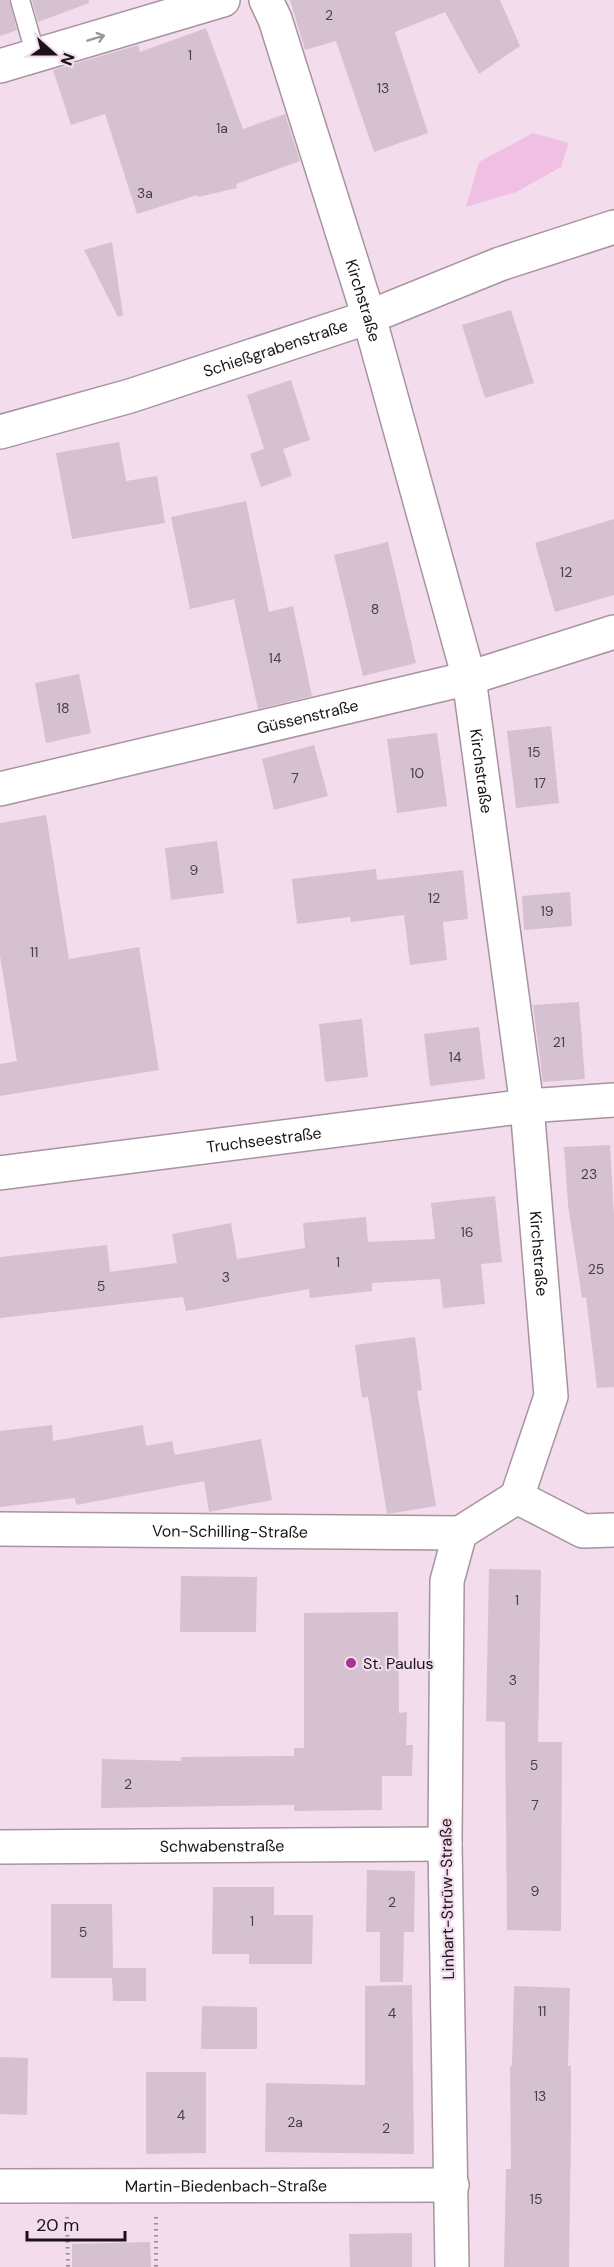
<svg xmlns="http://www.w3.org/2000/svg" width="614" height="2267" viewBox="0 0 614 2267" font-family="'DM Sans',sans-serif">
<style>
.green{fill:#f0bfe3}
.building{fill:#d6c1d0}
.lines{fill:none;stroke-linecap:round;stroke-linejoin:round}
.service-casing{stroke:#a793a1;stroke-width:21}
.minor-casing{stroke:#a793a1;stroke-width:36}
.path{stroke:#998a95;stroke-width:4;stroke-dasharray:1.5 4.5;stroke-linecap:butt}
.service{stroke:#fff;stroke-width:18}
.minor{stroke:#fff;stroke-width:33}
.oneway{stroke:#989597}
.poi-dot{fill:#a63490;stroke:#f3ddec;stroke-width:2}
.labels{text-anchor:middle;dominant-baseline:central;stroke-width:4.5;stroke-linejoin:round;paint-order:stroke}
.number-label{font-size:14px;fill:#493e46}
.street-label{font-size:16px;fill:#1a1318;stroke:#f3ddec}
.poi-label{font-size:16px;fill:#1a1318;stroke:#f3ddec;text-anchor:start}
</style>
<rect width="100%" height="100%" fill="#f3ddec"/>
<!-- green -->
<path class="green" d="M533,133l36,10 -8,24 -45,25 -50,15 13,-45z"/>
<!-- building -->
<path class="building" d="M0,0h9l8,30 -17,6z
M32,0h57v3l-51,19z
M290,0h210l20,46 -41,28 -34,-62 -50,20 33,101 -54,19 -38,-111 -31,9z
M206,28l37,101 42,-15 15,47 -64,23 1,4 -39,9 -1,-2 -60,19 -32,-100 -34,11 -18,-55 85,-25 2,7z
M112,242l11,73 -5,2 -34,-67z
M511,310l23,73 -49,15 -23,-73z
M291,380l19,60 -27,9 9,27 -31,11 -11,-33 14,-5 -17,-54z
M119,442l7,39 31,-5 8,47 -93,16 -16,-86z
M246,501l23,111 24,-6 19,90 -54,13 -24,-110 -44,10 -19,-92z
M614,519v76l-59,17 -20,-69z
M388,542l28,121 -53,13 -29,-121z
M79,674l12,59 -45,10 -11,-60z
M551,726l8,77 -43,5 -9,-77z
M437,733l10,73 -50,7 -10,-74z
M314,745l14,51 -54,14 -12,-51z
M46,815l23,144 70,-12 20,123 -159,26v-32l17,-3 -17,-105v-133z
M217,841l7,52 -53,7 -6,-52z
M376,869l1,11 86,-10 5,49 -25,3 4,38 -37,5 -6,-50 -53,7 -1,-5 -53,7 -5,-45z
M570,892l2,34 -48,4 -2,-34z
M579,1002l6,77 -42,3 -10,-77z
M362,1019l6,58 -43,5 -6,-58z
M479,1027l6,52 -55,7 -6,-52z
M610,1145l4,71v171l-17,1 -11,-91 -4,1 -14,-93 -4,-58z
M495,1196l7,66 -21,2 4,40 -42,4 -3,-29 -68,4v8l-62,7 -1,-9 -123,22 -3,-14 -183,21v-61l107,-12 3,27 67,-9 -5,-29 59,-11 6,36 68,-11 -2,-25 63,-6 2,25 67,-3 -4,-36z
M415,1337l7,53 -5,1 19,115 -49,8 -19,-117 -6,1 -7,-53z
M52,1425l1,16 90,-16 3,21 26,-5 3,14 86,-16 11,61 -63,12 -5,-31 -128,24 -1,-7 -75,9v-76z
M489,1569l52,1 -3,172h24l-1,189 -54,-1 -2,-208 -19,-1z
M181,1576l76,1 -1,55h-76z
M398,1612l1,101 8,-1 -1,33h7l-1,31h-30v34l-88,1v-6l-193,3 1,-49 79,2v-4l113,-1v-8h10v-135z
M367,1870l48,1 -1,61h-10l-1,50h-23v-50h-14z
M213,1887h61v28h39l-1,49h-63v-10h-37z
M51,1904h61l1,64h33v33h-33l-1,-23h-61z
M412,1985l2,169 -149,-2 1,-69 99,2v-99z
M514,1986l56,2 -2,78h3v64l-2,137h-65l2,-98h5l-1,-103h2z
M202,2006l55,1v42h-56z
M0,2057l28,1 -1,57 -27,-1z
M146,2072h60v81l-60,1z
M412,2233v34h-62l-1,-33z
M150,2242l1,25h-79v-23z"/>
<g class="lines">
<!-- service casing -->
<g class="service-casing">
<path id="service" d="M20,0l16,56"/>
</g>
<!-- minor casing -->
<g class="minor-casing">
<g id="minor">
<path id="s1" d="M266,0l9,19 94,298 100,361 58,428 24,290 -34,101 -57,36"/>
<path d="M0,66l223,-66"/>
<path id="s2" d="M0,432l130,-36 239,-79 131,-53 114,-37"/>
<path id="s3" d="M0,789l469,-111 145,-46"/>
<path id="s4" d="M0,1173l527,-67 87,-6"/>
<path d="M517,1497l66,34 31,-1"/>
<path id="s5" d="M0,1529l460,4"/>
<path id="s6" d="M0,1847l445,-3"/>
<path id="s7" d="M0,2186l452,-1"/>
<path d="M452,2267l-7,-423 2,-263 13,-48"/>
</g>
</g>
<!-- path -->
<path class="path" d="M67,2217l1,50
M156,2217v50"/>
<!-- service -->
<use href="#service" class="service"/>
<!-- minor -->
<use href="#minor" class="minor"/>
</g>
<!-- one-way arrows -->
<defs><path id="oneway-shaft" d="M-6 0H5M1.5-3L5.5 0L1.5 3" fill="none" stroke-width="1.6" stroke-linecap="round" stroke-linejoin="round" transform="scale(1.5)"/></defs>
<use class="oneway" href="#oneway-shaft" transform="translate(96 38) rotate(-17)"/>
<!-- markers -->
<circle class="poi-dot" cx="351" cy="1663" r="6"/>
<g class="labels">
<!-- number labels -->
<g class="number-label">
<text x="329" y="15">2</text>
<text x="190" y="55">1</text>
<text x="383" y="88">13</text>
<text x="222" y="128">1a</text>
<text x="145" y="193">3a</text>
<text x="566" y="572">12</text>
<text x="375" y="609">8</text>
<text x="275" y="658">14</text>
<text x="63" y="708">18</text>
<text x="534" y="752">15</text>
<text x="417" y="773">10</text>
<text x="295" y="778">7</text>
<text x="540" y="783">17</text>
<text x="194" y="870">9</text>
<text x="434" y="898">12</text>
<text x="547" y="911">19</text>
<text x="34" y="952">11</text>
<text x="559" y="1042">21</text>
<text x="455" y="1057">14</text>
<text x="589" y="1174">23</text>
<text x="467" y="1232">16</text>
<text x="338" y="1262">1</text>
<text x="596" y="1269">25</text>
<text x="226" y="1277">3</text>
<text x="101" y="1286">5</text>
<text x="517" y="1600">1</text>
<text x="513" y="1680">3</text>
<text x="534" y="1765">5</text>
<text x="128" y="1784">2</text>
<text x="535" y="1805">7</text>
<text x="535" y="1891">9</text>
<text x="392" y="1902">2</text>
<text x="252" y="1921">1</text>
<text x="83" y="1932">5</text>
<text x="542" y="2011">11</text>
<text x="392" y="2013">4</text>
<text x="540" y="2096">13</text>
<text x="181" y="2115">4</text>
<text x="295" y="2122">2a</text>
<text x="386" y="2128">2</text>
<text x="536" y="2199">15</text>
</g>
<!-- street labels -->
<g class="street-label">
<text stroke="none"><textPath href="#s1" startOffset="316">Kirchstraße</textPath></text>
<text stroke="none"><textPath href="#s2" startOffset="288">Schießgrabenstraße</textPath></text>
<text stroke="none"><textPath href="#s3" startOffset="316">Güssenstraße</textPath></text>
<text stroke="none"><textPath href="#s1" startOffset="802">Kirchstraße</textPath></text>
<text stroke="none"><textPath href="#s4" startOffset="266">Truchseestraße</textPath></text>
<text stroke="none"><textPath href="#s1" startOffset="1288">Kirchstraße</textPath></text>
<text stroke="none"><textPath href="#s5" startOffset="230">Von-Schilling-Straße</textPath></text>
<text stroke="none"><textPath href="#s6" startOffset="222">Schwabenstraße</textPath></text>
<text transform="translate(447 1899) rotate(-91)">Linhart-Strüw-Straße</text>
<text stroke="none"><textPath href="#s7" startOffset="226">Martin-Biedenbach-Straße</textPath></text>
</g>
<!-- poi labels -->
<g class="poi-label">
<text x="363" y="1663">St. Paulus</text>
</g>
</g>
<!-- north arrow -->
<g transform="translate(54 54) rotate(111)" stroke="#f3ddec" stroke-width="4.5" paint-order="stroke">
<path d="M0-4.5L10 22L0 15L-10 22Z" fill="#1a1318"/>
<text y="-9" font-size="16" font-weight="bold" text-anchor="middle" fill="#1a1318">N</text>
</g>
<!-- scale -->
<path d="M27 2231v9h98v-9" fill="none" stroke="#1a1318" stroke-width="3"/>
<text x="36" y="2231" font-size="18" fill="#1a1318" stroke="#f3ddec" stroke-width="4.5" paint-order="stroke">20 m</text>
</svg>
